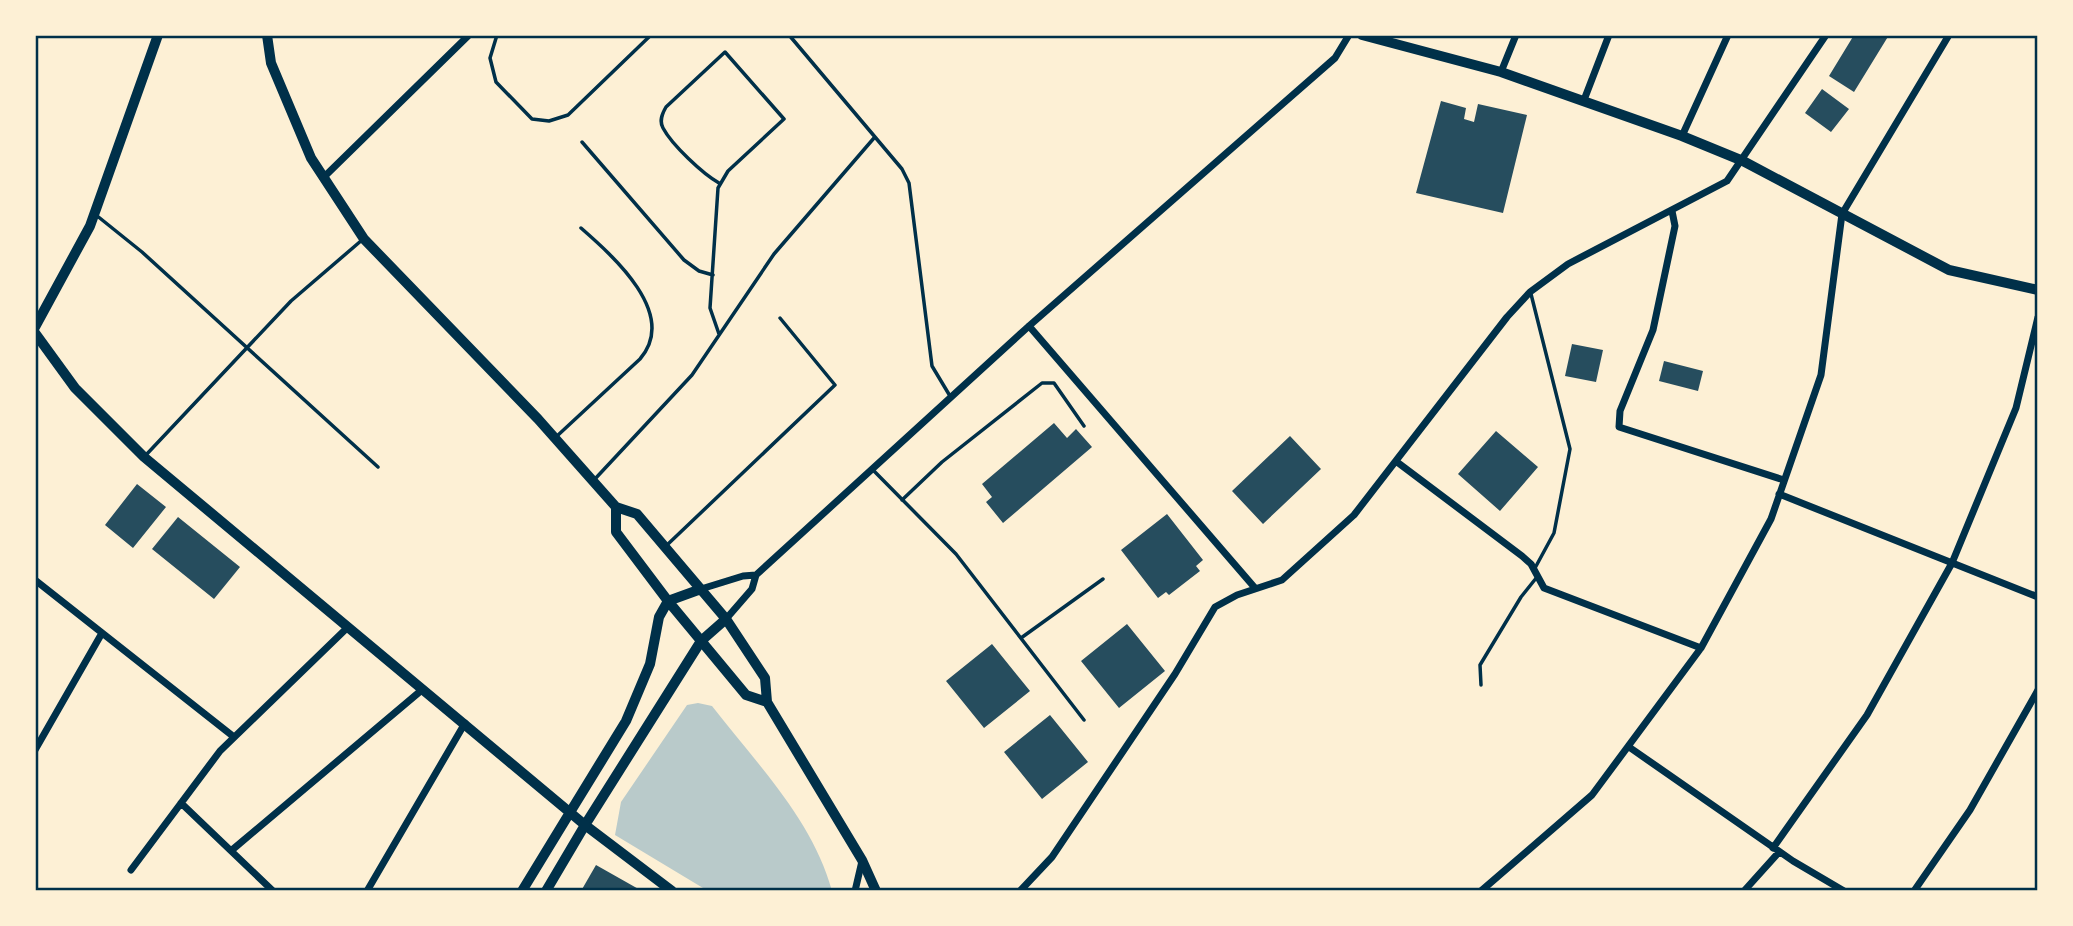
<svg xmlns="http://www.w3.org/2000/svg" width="2073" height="926" viewBox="0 0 2073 926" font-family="Mulish,sans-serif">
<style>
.green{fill:#b9caca}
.building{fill:#264d5e}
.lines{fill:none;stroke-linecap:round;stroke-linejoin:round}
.service{stroke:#003049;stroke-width:3.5}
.minor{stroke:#003049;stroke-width:7}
.tertiary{stroke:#003049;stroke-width:10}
.secondary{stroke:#003049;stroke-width:10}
.neatline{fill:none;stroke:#003049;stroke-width:2.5}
</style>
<rect width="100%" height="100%" fill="#fdf0d5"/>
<!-- green -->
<path class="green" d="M698,703l14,3c44,57 101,114 120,185h-124l-93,-56 6,-33 66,-97z"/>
<!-- building -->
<path class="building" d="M1854,35h35l-35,57 -25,-16z
M1822,89l27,20 -18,23 -26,-19z
M1441,101l25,7 -2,11 10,3 4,-18 49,11 -24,98 -87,-20z
M1572,344l31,6 -7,32 -31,-6z
M1664,361l39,10 -5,20 -39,-10z
M1054,423l13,15 9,-9 16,18 -89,76 -17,-21 6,-5 -10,-13z
M1496,431l42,36 -38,44 -42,-37z
M1290,436l31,33 -58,55 -31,-33z
M137,484l29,23 -33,41 -28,-23z
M1167,514l36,46 -7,6 4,5 -31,24 -3,-3 -8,6 -37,-48z
M178,517l62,50 -26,32 -62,-50z
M1127,624l38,47 -46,37 -38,-47z
M992,644l38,47 -46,37 -38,-47z
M1050,715l38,47 -46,37 -38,-47z
M596,865l46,26h-61z"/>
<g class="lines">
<!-- service -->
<path class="service" d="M497,35l-7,23 6,24 36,37 17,2 19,-6 83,-80
M789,35l113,134 7,14 23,183 18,30
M582,142l102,118 15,11 14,4
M719,183c-16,-9 -47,-38 -56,-55 -4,-7 -1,-14 3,-21l59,-55 59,67 -56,52 -10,17 -8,120 9,26
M96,215l46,37 236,215
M1531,294l39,155 -16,84 -19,35
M557,436l83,-77c39,-45 -27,-103 -59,-131
M145,456l146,-155 71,-61
M873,470l83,84 128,166
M594,480l98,-105 82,-121 100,-116
M902,500l40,-38 100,-79h12l30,43
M667,545l168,-160 -55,-67
M1021,638l82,-59
M1481,685l-1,-20 41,-68 16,-20"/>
<!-- minor -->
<path class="minor" d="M1501,72l15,-37
M1584,100l25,-65
M1682,136l46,-101
M323,178l146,-143
M1672,211l3,15 -22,104 -33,81 -1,16 165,53
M1029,326l226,262
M1397,462l125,94 9,8 13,24 157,60
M1779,494l259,103
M35,580l199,157
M701,589l42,-13 13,-1
M726,619l26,-30 4,-14 273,-249 306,-268 14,-23
M1629,747l164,114 51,30
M35,750l67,-117
M181,803l92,88
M1773,848l94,-133 85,-152 64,-155 22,-91
M232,850l191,-161
M131,870l89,-119 128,-124
M367,891l98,-168
M855,891l7,-30
M1020,891l32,-34 123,-183 40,-67 22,-12 45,-15 72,-65 153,-198 23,-25 38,-28 159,-83 99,-146
M1481,891l111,-96 109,-147 70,-129 50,-144 21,-161 107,-179
M1744,891l35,-39
M1914,891l56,-81 68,-120"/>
<!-- tertiary -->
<path class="tertiary" d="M267,35l4,28 40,95 53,81 174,180 78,88 21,7 89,105 39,59 2,24 95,158 14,31
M1362,35l139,37 181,64 61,25 206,109 89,20
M35,327l55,-101 68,-191
M616,507v25l52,69 78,94 21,7
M569,814l57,-93 24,-57 9,-47 9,-16 33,-12
M672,891l-87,-66 116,-184 25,-22"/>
<!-- secondary -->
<path class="secondary" d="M35,333l40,55 69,69 441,368 -39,66
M522,891l47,-77"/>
</g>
<!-- border -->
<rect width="2073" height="926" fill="none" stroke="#fdf0d5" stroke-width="74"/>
<rect x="37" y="37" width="1999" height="852" class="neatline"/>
</svg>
